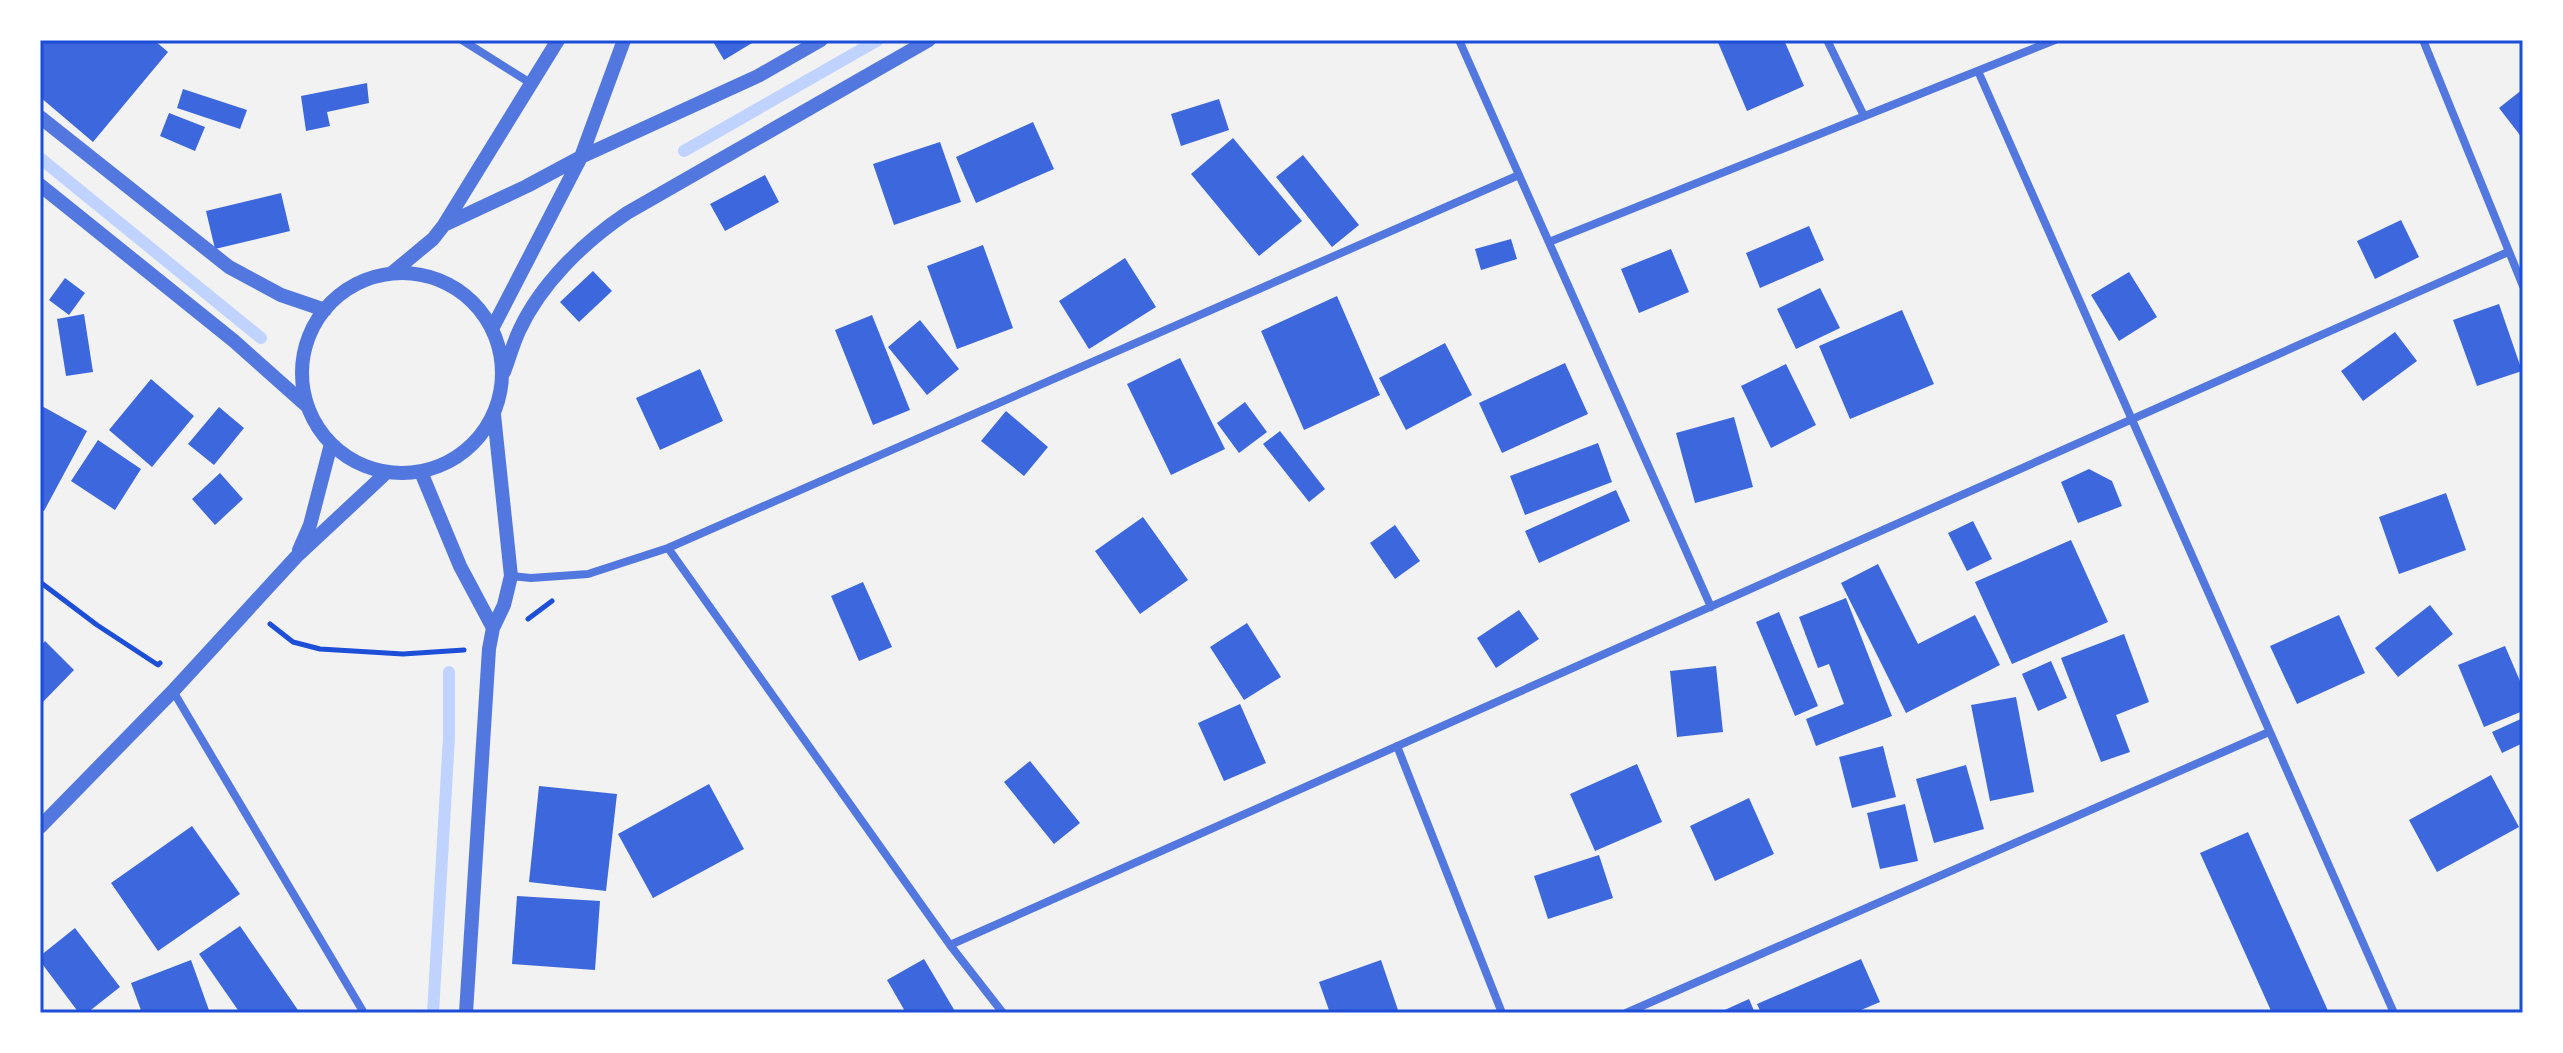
<svg xmlns="http://www.w3.org/2000/svg" width="2563" height="1053" viewBox="0 0 2563 1053" font-family="'DM Sans',sans-serif">
<style>
.lines{fill:none;stroke-linecap:round;stroke-linejoin:round}
.stream{stroke:#bfd3fe;stroke-width:12}
.building{fill:#3d67dc}
.path{stroke:#1d4ed8;stroke-width:5}
.minor{stroke:#5277de;stroke-width:8}
.tertiary{stroke:#5277de;stroke-width:14}
.neatline{fill:none;stroke:#1d4ed8;stroke-width:3}
</style>
<rect width="100%" height="100%" fill="#f2f2f2"/>
<g class="lines">
<!-- stream -->
<path class="stream" d="M684,151l194,-111
M40,158l221,180
M433,1013l16,-276v-65"/>
</g>
<!-- building -->
<path class="building" d="M42,40h112l14,12 -75,90 -53,-45z
M712,40h45l-33,20z
M1717,40h67l20,46 -57,25z
M367,83l2,20 -42,9 3,14 -24,5 -5,-35z
M183,89l64,21 -7,19 -63,-21z
M2523,89v50l-24,-31z
M1219,99l10,31 -48,16 -10,-32z
M169,113l36,14 -10,24 -35,-15z
M1033,122l21,47 -78,34 -20,-46z
M1233,138l69,83 -43,35 -68,-82z
M940,142l21,60 -67,23 -21,-61z
M1303,155l56,70 -27,22 -56,-70z
M765,175l14,27 -54,29 -15,-27z
M281,193l9,38 -75,18 -9,-38z
M2401,220l18,37 -44,22 -18,-38z
M1809,226l15,34 -64,28 -14,-35z
M1511,239l6,20 -36,11 -6,-21z
M983,245l30,83 -56,21 -30,-83z
M1671,249l18,43 -50,21 -18,-44z
M1125,258l31,49 -67,42 -30,-48z
M593,271l19,20 -33,31 -19,-20z
M2129,272l28,45 -38,24 -28,-46z
M65,278l20,15 -16,22 -20,-15z
M1820,288l20,40 -44,21 -19,-40z
M1337,296l43,99 -76,35 -43,-99z
M2499,304l23,67 -45,15 -24,-66z
M1902,310l32,74 -84,35 -31,-73z
M84,314l9,58 -27,4 -9,-57z
M872,315l38,95 -37,15 -38,-95z
M920,320l39,49 -32,26 -39,-48z
M2395,332l22,29 -54,40 -22,-30z
M1445,343l27,52 -66,35 -27,-52z
M1180,358l45,91 -54,26 -44,-91z
M1565,363l23,51 -86,39 -23,-50z
M1786,364l30,61 -45,23 -30,-62z
M700,369l23,52 -63,29 -24,-52z
M151,379l43,37 -42,51 -43,-37z
M1245,402l22,30 -28,21 -22,-30z
M40,405l47,26 -43,80 -4,-2z
M219,407l25,21 -30,37 -26,-21z
M1006,411l42,36 -24,29 -43,-35z
M1734,417l19,70 -58,16 -19,-70z
M1280,431l45,58 -16,13 -46,-58z
M98,440l43,29 -26,41 -44,-29z
M1598,443l14,39 -87,33 -15,-39z
M2089,469l23,12 10,25 -44,17 -17,-41z
M220,473l23,26 -28,26 -23,-26z
M1616,490l14,31 -91,42 -14,-32z
M2446,493l20,57 -67,24 -20,-57z
M1143,517l45,63 -48,34 -45,-63z
M1973,521l19,38 -25,12 -19,-38z
M1395,525l25,36 -25,18 -25,-36z
M2071,540l37,82 -96,42 -37,-82z
M1878,564l40,80 57,-29 25,50 -94,48 -65,-130z
M863,582l29,65 -33,14 -28,-65z
M1846,598l46,118 -76,30 -10,-27 38,-15 -15,-40 -11,4 -19,-51z
M2430,605l23,29 -55,43 -23,-29z
M1519,610l20,29 -43,29 -19,-30z
M1779,612l39,94 -23,10 -39,-94z
M2339,615l26,58 -68,31 -27,-58z
M1247,623l34,54 -37,23 -34,-53z
M2124,634l25,68 -33,13 14,37 -29,10 -40,-104z
M45,641l29,29 -34,35v-58z
M2505,646l18,42v23l-39,16 -26,-62z
M2051,661l16,37 -29,13 -16,-37z
M1716,666l7,66 -46,5 -7,-66z
M2016,697l18,95 -44,9 -19,-96z
M1240,704l26,59 -42,18 -26,-58z
M2523,718v25l-21,10 -10,-21z
M1883,746l13,51 -44,11 -13,-51z
M1030,761l50,62 -26,21 -50,-62z
M1637,764l25,58 -67,29 -25,-57z
M1966,765l18,64 -50,14 -18,-64z
M2491,775l28,52 -82,45 -28,-52z
M709,784l35,65 -91,49 -35,-64z
M539,786l78,8 -11,97 -77,-9z
M1749,798l25,56 -59,27 -25,-55z
M1905,804l13,57 -38,8 -13,-56z
M192,826l48,68 -82,57 -47,-68z
M2248,832l81,181h-57l-72,-160z
M1599,855l14,43 -65,21 -14,-43z
M517,896l83,5 -5,69 -83,-6z
M240,926l60,87h-60l-41,-59z
M75,928l45,59 -33,26h-8l-39,-52v-5z
M924,959l32,54h-50l-19,-33z
M1861,959l19,43 -26,11h-93l-4,-9z
M191,960l19,53h-68l-11,-30z
M1381,960l18,53h-69l-11,-31z
M1749,999l6,14h-37z"/>
<g class="lines">
<!-- path -->
<path class="path" d="M40,582l57,43 61,40 2,-2
M528,619l24,-18
M270,624l23,18 27,7 83,5 61,-4"/>
<!-- minor -->
<path class="minor" d="M462,40l70,44
M1459,40l252,567
M1827,40l37,76
M2423,40l100,246
M1978,71l416,942
M1549,242l506,-202
M668,548l282,397 53,68
M511,576l20,2 57,-4 80,-26 851,-373
M173,691l191,322
M1397,746l105,267
M950,945l1558,-693
M1626,1013l643,-281"/>
<!-- tertiary -->
<path class="tertiary" d="M40,117l189,150 52,28 44,15
M40,185l194,156 73,65
M444,225l83,-39 54,-29 177,-81 63,-36
M302 373a100 100 0 1 1 200 0a100 100 0 1 1-200 0Z
M392,273l41,-34 11,-14 114,-185
M492,329l89,-172 43,-117
M504,372c5,-13 9,-28 15,-41 22,-48 65,-89 108,-118l302,-173
M421,472l39,94 33,62
M299,550l11,-25 21,-81
M40,827l133,-136 123,-134 90,-84
M466,1013l23,-364 4,-21 11,-23 7,-29 -17,-161"/>
</g>
<!-- border -->
<rect width="2563" height="1053" fill="none" stroke="#ffffff" stroke-width="84"/>
<rect x="42" y="42" width="2479" height="969" class="neatline"/>
</svg>
